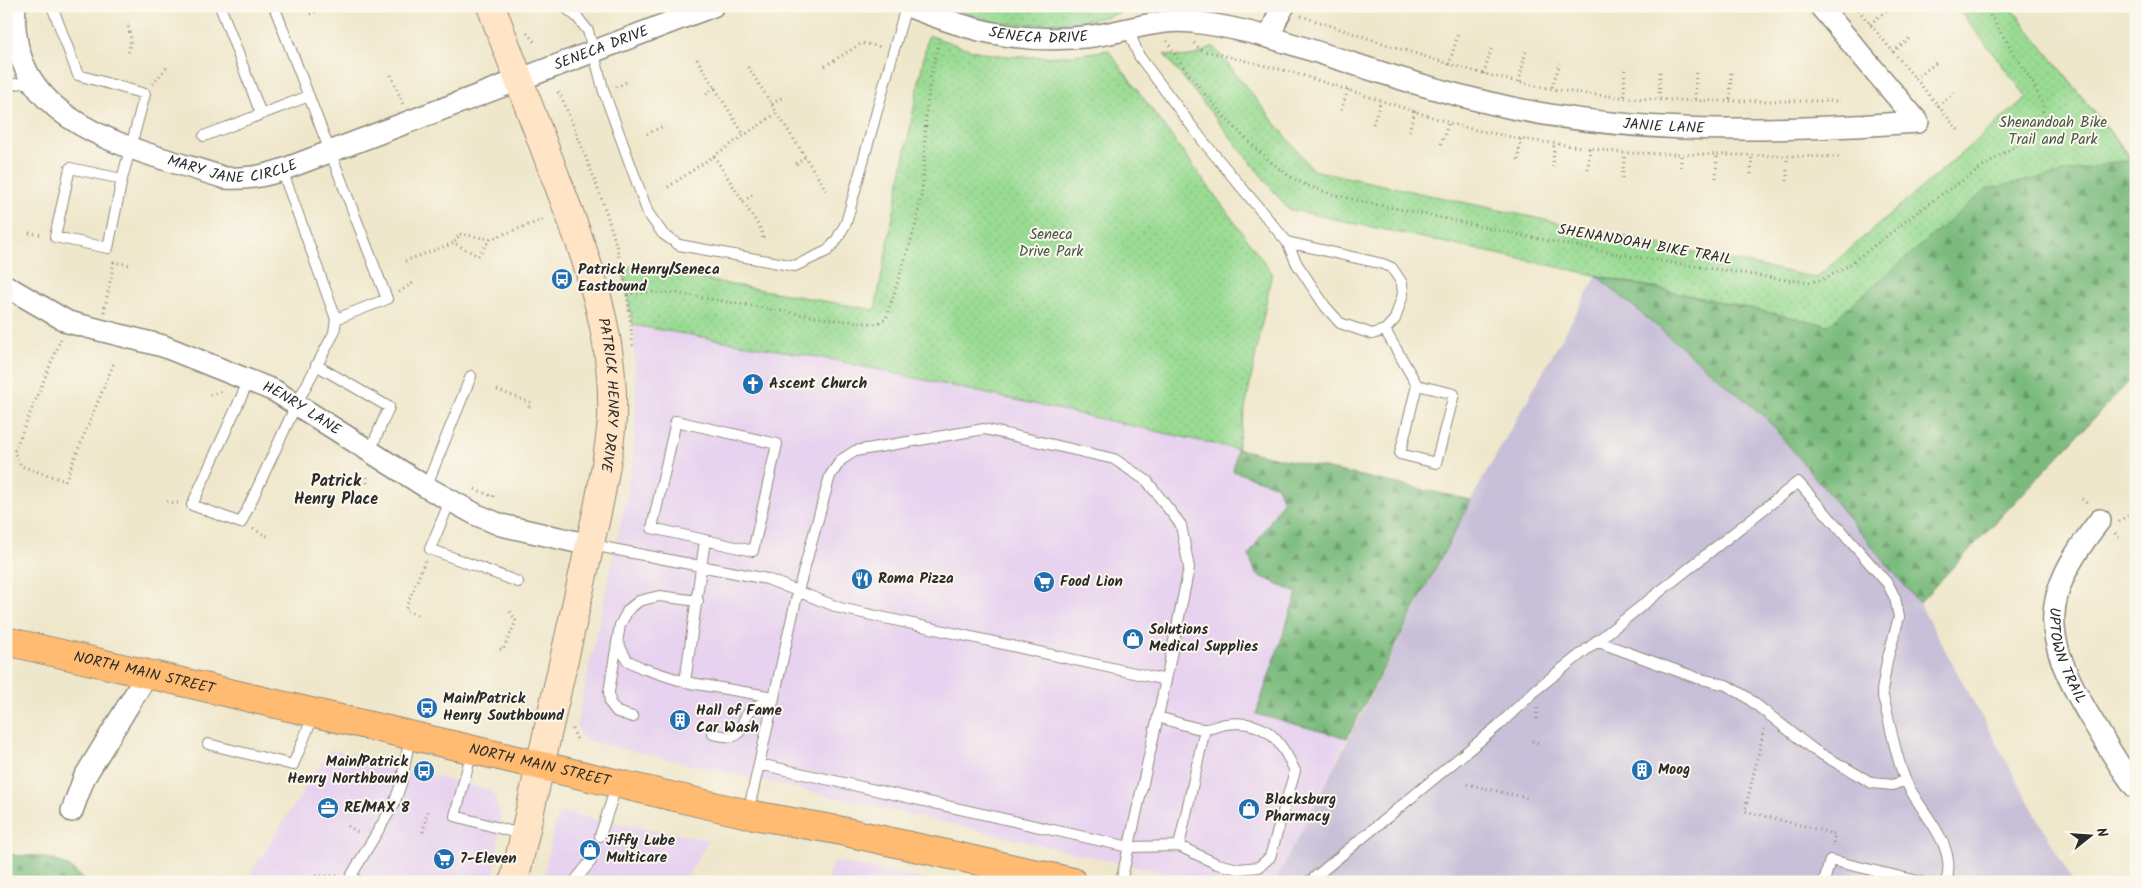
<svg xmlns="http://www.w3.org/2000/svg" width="2142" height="888" viewBox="0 0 2142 888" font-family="Kalam,sans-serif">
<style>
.built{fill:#e7d2ef}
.industrial{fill:#c8bfd8}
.forest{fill:url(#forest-firs);stroke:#527354}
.park{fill:url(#park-dots);stroke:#62835f}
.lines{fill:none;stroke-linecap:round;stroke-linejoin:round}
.lane-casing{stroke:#8d897b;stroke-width:12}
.street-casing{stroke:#8d897b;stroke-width:24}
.secondary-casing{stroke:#8d897b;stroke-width:30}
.primary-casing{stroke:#8d897b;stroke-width:30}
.path{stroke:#8d897b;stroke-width:3;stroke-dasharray:1 4;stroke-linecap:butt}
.lane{stroke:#fff;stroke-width:10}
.street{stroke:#fff;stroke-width:21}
.secondary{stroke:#ffe4c6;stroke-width:28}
.primary{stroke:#febb71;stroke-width:28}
.labels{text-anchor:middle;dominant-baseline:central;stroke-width:4;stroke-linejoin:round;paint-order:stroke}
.street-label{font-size:15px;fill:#2b2b2b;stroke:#fbf7ec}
.park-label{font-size:15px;fill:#465745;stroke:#fbf7ec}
.poi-label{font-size:15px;font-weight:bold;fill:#2b2b2b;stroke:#fbf7ec;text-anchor:start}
.neighbourhood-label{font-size:16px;font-weight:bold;fill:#2b2b2b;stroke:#fbf7ec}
</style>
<defs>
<pattern id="forest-firs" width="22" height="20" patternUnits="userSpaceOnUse" patternTransform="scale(1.25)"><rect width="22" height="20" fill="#7abb7d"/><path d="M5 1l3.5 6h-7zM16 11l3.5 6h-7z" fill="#649867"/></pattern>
<pattern id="park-dots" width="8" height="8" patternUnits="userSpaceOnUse" patternTransform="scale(1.25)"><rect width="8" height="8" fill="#99db93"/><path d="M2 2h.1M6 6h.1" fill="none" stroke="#84bc7f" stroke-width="1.8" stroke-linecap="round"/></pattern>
</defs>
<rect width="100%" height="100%" fill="#fbf7ec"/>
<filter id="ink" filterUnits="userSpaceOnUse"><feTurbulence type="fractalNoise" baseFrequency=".02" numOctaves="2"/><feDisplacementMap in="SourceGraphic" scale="10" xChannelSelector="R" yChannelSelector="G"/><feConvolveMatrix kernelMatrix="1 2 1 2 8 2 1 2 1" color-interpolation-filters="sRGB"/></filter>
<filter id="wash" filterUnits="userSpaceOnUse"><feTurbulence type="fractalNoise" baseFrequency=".0096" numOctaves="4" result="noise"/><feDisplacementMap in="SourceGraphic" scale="20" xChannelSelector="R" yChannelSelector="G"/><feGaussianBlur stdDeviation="1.12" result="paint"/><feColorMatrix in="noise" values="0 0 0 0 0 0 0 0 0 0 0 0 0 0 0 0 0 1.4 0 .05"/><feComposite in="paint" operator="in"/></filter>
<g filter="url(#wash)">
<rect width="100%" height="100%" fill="#efe7cb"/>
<!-- built -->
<path class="built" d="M633,325l201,35 403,89 -4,22 44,15 6,15 14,92 -40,121 90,24 -72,144h-67l-71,-15 -548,-126 -7,-4 -6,-11 48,-218 10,-54 2,-59z
M330,749l46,12 9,7 30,6 7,-1 64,16 8,6 6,18 -2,41 -6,28h-247z
M558,812l151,28 -25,42h-142z
M833,861l104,21h-111z"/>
<!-- industrial -->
<path class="industrial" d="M1597,276l231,49 -62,93 153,185 154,279h-798l196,-382z"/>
<!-- forest -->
<path class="forest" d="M2061,71l75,93v210l-217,229 -153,-185 -169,-142 231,49z
M1237,449l234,51 -124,238 -91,-24 41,-121 -41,-19 -7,-19 34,-54 -6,-15 -44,-15z
M6,851c11,8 18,3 31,5 21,4 35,10 49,26h-80z"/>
<!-- park -->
<path class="park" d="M946,6h186c-17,16 -98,20 -122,18 -21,-2 -44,-11 -64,-18z
M1956,6h54l121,153 -145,30 -158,136 -540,-116 -124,-155c18,5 34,3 49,-8l100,124 503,108 211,-181z
M928,35c19,6 37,14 56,18 42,7 83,4 124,-3l164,223 -35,176 -403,-89 -201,-35 -11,-60 253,45z"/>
</g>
<g filter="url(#ink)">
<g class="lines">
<!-- lane casing -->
<g class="lane-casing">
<path id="lane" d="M52,6l26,69 67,19 -23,85
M220,6l41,108
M274,6l113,293 -51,20
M564,6l14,12 10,13 16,61 44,121 15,21 16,11 116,21 32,-15 9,-10 10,-18 60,-217
M1128,29l11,27 64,85 84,101 10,22 28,42 15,17 32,11 13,-4 10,-11 8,-25 -1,-11 -10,-15 -9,-4 -96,-22
M6,85l27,-3
M204,136l105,-40
M70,168l52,11 -14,69 -53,-11z
M1385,330l32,55
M316,365l73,42 -19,44
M249,380l-57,125 49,18 56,-120 37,-70 2,-14 -54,-149
M1417,385l37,9 -18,69 -36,-9z
M676,421l101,23 -24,107 -101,-23z
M426,487l45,-111
M450,501l-20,48 88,33
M592,545l175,34 73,29 326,72
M1596,641l101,37 29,7 19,11 69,54 58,33 21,2 12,-5
M618,643l9,17 15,8 43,14 89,15
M685,682l20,-142
M633,717l-16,-5 -7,-9 -1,-11 11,-67 8,-15 11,-9 20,-5 39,5
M713,734c36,9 22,-7 37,-23 6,-6 16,-10 24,-14
M208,744l85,21 21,-51
M472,751l-17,65 69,19
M759,764l370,83 50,-1 38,18 22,5 20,-2 11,-10 25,-86c-15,-32 -29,-52 -69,-47 -8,1 -16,6 -23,5 -15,-2 -30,-8 -45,-12
M748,813l50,-222 32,-115 11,-16 14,-9 129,-22 130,30 33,22 34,44 8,43 -23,112 -45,202
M600,836l17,-52
M1179,846l26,-117
M359,882l-8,-6 43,-72 7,-20 9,-47
M574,882l17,-21
M1309,882l190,-157 39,-37 260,-206 90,102 7,14 4,19 -12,44 -5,30 2,10c7,26 11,54 21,78 13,32 54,65 41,103
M1824,882l6,-22 92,22"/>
</g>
<!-- street casing -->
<g class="street-casing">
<g id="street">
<path id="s1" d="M15,6c-9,121 122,143 210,172 21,1 36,-1 57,-8l431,-164"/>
<path id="s2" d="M908,6c60,24 110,38 176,31 44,-4 71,-21 117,-14 52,7 100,24 150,40 46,15 92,29 139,40 138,33 288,29 428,19l-98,-116"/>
<path d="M1270,37l7,-19 7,-12"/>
<path id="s3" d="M6,286l62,36 95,24 112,45 151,96 51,28 24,10 89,20"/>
<path id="s4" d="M2100,520c-61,78 -59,114 -10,197 15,24 28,49 46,71"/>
<path d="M72,811l12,-33 64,-105"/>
</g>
</g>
<!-- secondary casing -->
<g class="secondary-casing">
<g id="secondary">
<path id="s5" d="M491,6c21,56 42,111 63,167 31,81 61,156 58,245 -2,30 -8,60 -14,90l-84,374"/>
</g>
</g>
<!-- primary casing -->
<g class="primary-casing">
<g id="primary">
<path id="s6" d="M6,641l742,173 89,16 236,52"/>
</g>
</g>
<!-- path -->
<path class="path" d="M365,6l2,6
M1855,6l105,126
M310,14l21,-8
M1301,16c73,24 146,50 221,67 104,23 213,17 318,18
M127,22l4,16 -3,17
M1870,24l19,-16
M527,33l9,11
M1167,41c20,38 93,120 131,140 32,17 94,26 131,34 97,22 194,42 293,55 29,4 57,10 86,12l14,-2 23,-12 87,-67 96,-64 14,-15 1,-16 -9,-21 -50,-79
M1194,43l7,7 94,23 171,55 55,11 104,14 217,4
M1893,52l17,-14
M697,59l47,76
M1449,65l9,-31
M825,66l37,-23 19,4
M748,67l80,126
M1484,74l8,-28
M391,75l12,29
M1915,79l21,-16
M1519,82l7,-32
M153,84l14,-17
M616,87l11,-5
M1552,87l8,-24
M558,92l4,6c21,53 45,107 58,163 8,29 10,58 13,87
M706,94l9,-7
M1624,96l1,-28
M1659,98l1,-26
M1695,99l1,-29
M1730,99l1,-26
M772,104l11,-7
M1938,106l17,-14
M1341,110l7,-20
M1373,124l8,-23
M1409,131l6,-20
M647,134l18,-9
M1441,144l8,-22
M714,156l48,75 1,7
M1681,156v18
M1518,160l3,-21
M796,164l9,-7
M1553,167l1,-23
M1588,169l2,-21
M1751,174l1,-18
M1622,178l3,-25
M1716,178l1,-22
M1787,181v-25
M668,187l109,-74
M743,201l11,-7
M29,233l14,2
M460,234l30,5 -12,17 -24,-13z
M490,239l55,-20
M405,261l49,-18
M399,292l14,-9
M627,294l26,-2 22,1 154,26 47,5 10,-5 30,-95 7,-40 3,-69 5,-40 9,-37
M104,312l10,-50 16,3
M61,339l-47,113 7,14 44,15 49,-118
M497,390l34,13 -3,6
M210,395l12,-4
M367,483v-9
M475,489l18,8 1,-4
M2082,499l7,6
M167,502l12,1
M2119,522l17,-14
M253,529l18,9
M2115,533l6,8
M417,615l-12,-5 20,-49
M500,649l3,1 13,-29 -7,-11
M1537,719v-12
M572,729l5,10
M1764,729l-19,82 90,23 -3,13
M1532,741l7,2
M1467,784l60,14
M348,826l12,8
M423,832l5,-24
M316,876h22"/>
<!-- lane -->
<use href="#lane" class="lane"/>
<!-- street -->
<use href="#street" class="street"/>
<!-- secondary -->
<use href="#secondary" class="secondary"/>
<!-- primary -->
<use href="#primary" class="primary"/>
</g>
</g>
<!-- icons -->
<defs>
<g id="bus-disc" transform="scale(1.125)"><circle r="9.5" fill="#1f6fb2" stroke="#fbf7ec"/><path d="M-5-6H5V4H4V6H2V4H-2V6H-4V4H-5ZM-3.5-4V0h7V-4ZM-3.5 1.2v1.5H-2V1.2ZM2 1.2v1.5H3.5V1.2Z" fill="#fff"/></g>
<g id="church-disc" transform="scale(1.125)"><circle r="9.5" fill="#1f6fb2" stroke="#fbf7ec"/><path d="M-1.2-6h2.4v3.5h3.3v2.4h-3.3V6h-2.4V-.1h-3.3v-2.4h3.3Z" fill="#fff"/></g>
<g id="restaurant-disc" transform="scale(1.125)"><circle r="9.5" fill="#1f6fb2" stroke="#fbf7ec"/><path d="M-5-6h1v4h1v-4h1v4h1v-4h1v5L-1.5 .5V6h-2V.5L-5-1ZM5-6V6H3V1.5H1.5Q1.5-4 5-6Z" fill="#fff"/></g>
<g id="supermarket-disc" transform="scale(1.125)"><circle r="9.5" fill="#1f6fb2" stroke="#fbf7ec"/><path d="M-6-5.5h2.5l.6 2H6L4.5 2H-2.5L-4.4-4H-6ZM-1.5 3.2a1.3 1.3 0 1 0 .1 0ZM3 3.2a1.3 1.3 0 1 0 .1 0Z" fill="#fff"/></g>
<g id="shop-disc" transform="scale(1.125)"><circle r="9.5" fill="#1f6fb2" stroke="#fbf7ec"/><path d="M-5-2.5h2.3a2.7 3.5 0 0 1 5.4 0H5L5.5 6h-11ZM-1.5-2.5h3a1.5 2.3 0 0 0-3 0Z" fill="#fff"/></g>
<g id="building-disc" transform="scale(1.125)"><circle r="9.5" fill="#1f6fb2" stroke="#fbf7ec"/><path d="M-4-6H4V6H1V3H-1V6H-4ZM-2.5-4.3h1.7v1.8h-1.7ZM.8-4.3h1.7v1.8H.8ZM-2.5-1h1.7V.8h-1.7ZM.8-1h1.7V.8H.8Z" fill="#fff"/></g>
<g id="office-disc" transform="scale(1.125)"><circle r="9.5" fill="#1f6fb2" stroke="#fbf7ec"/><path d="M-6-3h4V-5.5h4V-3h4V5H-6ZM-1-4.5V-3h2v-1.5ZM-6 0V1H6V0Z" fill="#fff"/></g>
</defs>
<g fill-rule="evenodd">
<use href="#bus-disc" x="562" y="279"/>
<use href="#church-disc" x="753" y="384"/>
<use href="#restaurant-disc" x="862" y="579"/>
<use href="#supermarket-disc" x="1044" y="582"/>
<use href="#shop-disc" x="1133" y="639"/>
<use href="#bus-disc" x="427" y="708"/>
<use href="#building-disc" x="680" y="720"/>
<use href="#building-disc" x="1642" y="770"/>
<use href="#bus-disc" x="424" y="771"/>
<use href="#office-disc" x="328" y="808"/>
<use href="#shop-disc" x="1249" y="809"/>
<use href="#shop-disc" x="590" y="850"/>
<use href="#supermarket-disc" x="444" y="859"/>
</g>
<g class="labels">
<!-- street labels -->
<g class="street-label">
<text stroke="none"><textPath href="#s2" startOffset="135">SENECA DRIVE</textPath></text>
<text stroke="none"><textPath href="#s1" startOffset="698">SENECA DRIVE</textPath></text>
<text stroke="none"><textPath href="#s2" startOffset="775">JANIE LANE</textPath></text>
<text stroke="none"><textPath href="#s1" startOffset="305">MARY JANE CIRCLE</textPath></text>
<text transform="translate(1645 245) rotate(10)">SHENANDOAH BIKE TRAIL</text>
<text stroke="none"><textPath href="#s5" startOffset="409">PATRICK HENRY DRIVE</textPath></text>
<text stroke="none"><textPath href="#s3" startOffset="322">HENRY LANE</textPath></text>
<text stroke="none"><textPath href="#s4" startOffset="150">UPTOWN TRAIL</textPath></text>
<text stroke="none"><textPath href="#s6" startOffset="142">NORTH MAIN STREET</textPath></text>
<text stroke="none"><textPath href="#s6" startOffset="548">NORTH MAIN STREET</textPath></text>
</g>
<!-- park labels -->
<g class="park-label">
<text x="2053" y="123">Shenandoah Bike<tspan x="2053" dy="17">Trail and Park</tspan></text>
<text x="1051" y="235">Seneca<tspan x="1051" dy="17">Drive Park</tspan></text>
</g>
<!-- poi labels -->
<g class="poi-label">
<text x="578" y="270">Patrick Henry/Seneca<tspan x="578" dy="17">Eastbound</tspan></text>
<text x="769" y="384">Ascent Church</text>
<text x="878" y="579">Roma Pizza</text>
<text x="1060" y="582">Food Lion</text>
<text x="1149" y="630">Solutions<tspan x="1149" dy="17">Medical Supplies</tspan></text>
<text x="443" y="699">Main/Patrick<tspan x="443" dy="17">Henry Southbound</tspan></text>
<text x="696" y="711">Hall of Fame<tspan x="696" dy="17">Car Wash</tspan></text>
<text x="408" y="762" text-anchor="end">Main/Patrick<tspan x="408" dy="17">Henry Northbound</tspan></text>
<text x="1658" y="770">Moog</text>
<text x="1265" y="800">Blacksburg<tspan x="1265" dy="17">Pharmacy</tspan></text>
<text x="344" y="808">RE/MAX 8</text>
<text x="606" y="841">Jiffy Lube<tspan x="606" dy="17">Multicare</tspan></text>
<text x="460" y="859">7-Eleven</text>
</g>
<!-- neighbourhood labels -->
<g class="neighbourhood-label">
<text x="336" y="481">Patrick<tspan x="336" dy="18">Henry Place</tspan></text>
</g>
</g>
<!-- margin -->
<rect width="2142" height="888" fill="none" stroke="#fbf7ec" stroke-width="25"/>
<!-- north arrow -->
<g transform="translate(2090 836) rotate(73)" stroke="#fbf7ec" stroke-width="4" paint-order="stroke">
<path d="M0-4L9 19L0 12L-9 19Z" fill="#2b2b2b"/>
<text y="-8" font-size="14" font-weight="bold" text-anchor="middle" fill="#2b2b2b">N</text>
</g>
</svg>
